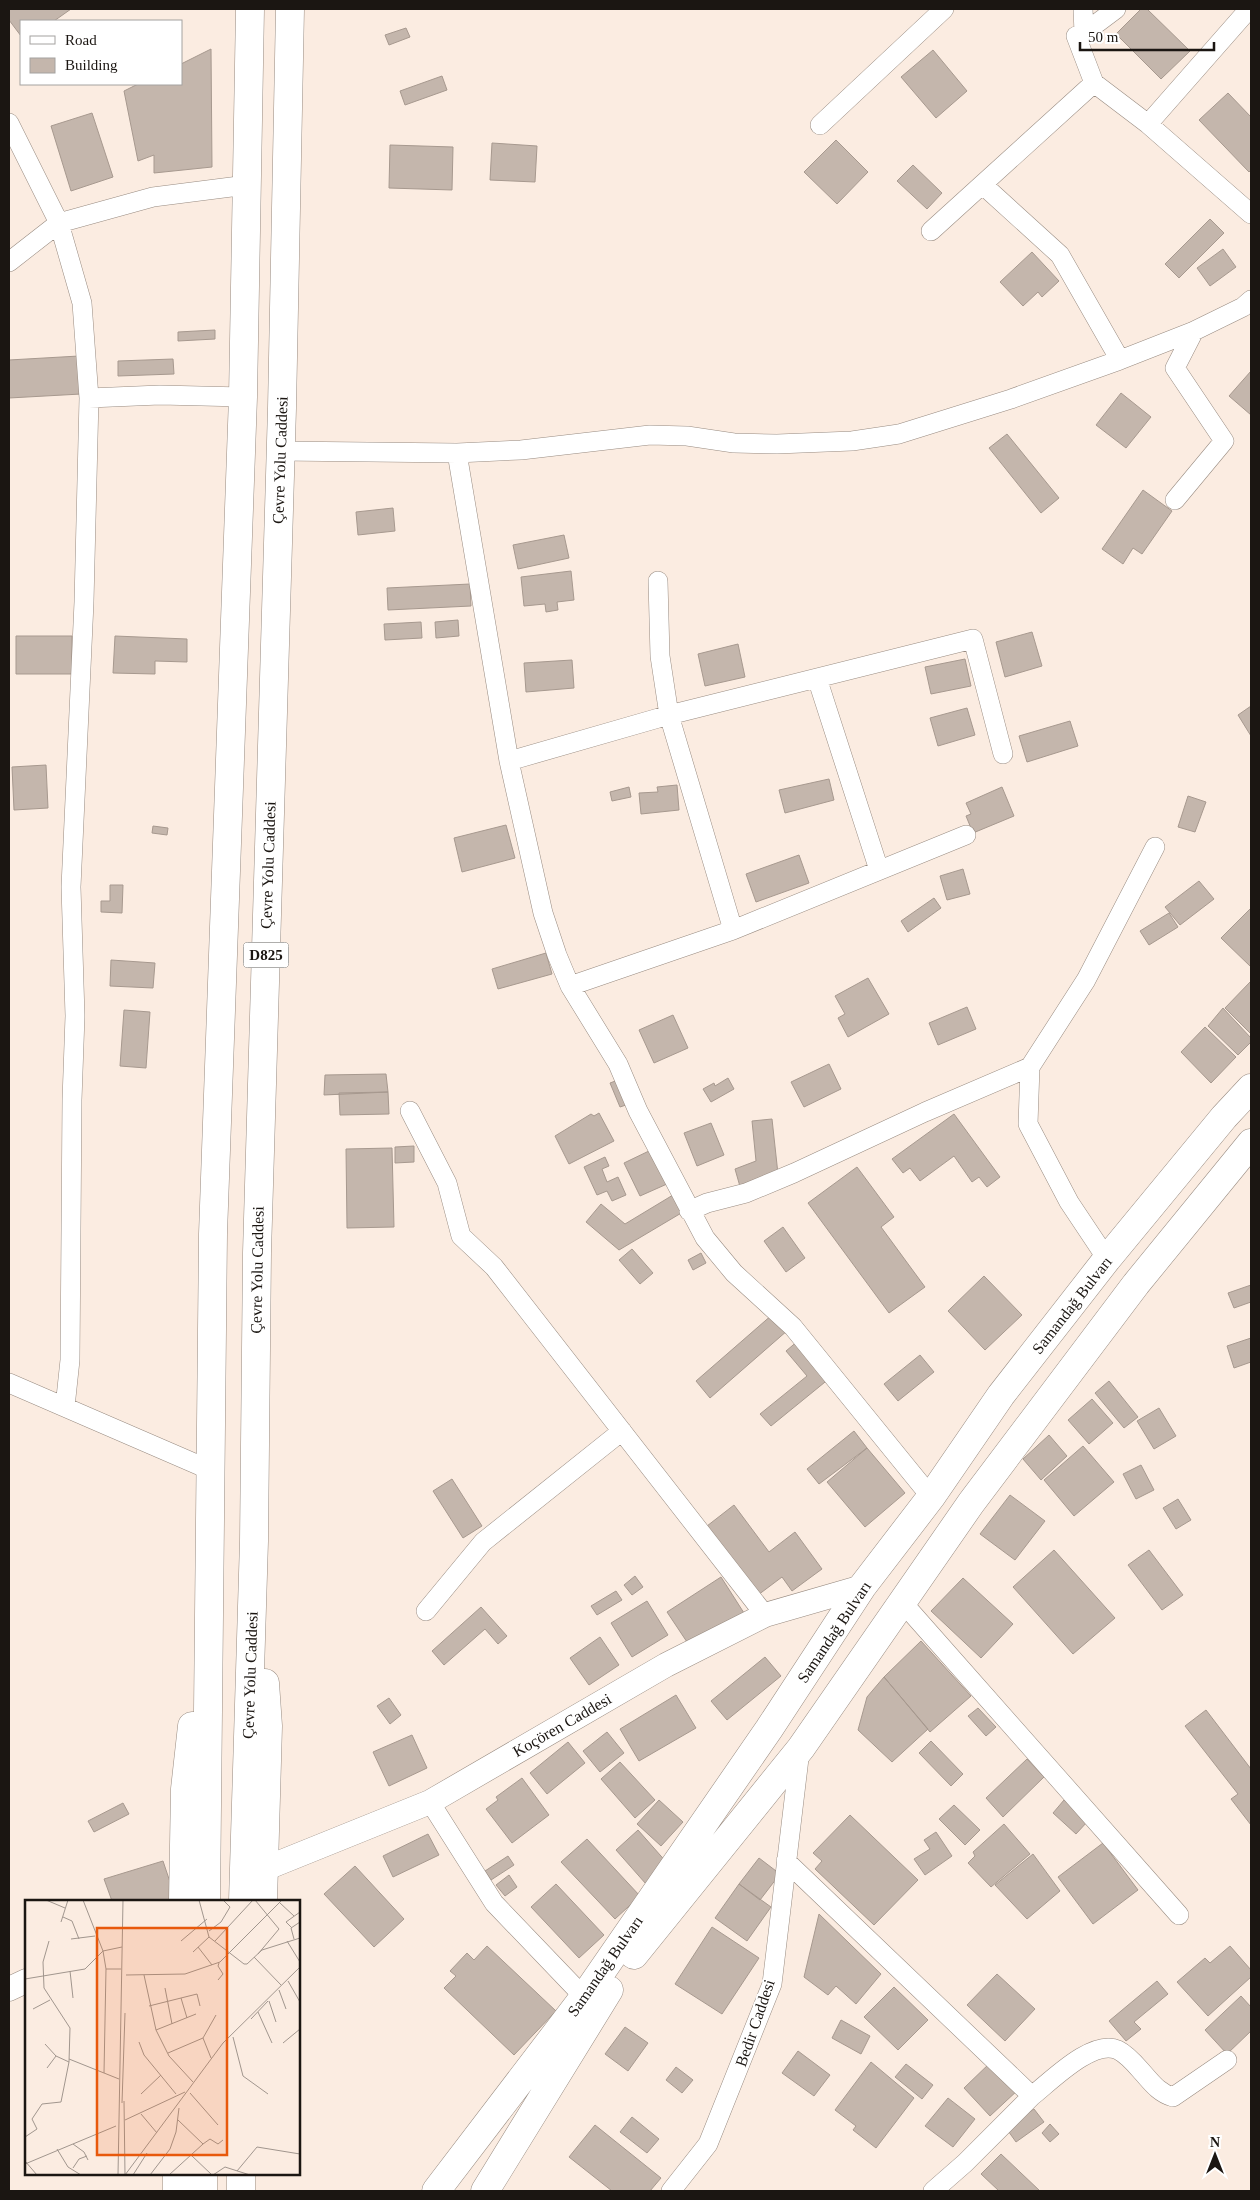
<svg xmlns="http://www.w3.org/2000/svg" width="1260" height="2200" viewBox="0 0 1260 2200" font-family="'Times New Roman',serif">
<style>
.building{fill:#c4b6ac;stroke:#a7998f}
.lines{fill:none;stroke-linecap:round;stroke-linejoin:round}
.minor-casing{stroke:#988b81;stroke-width:20}
.tertiary-casing{stroke:#988b81;stroke-width:25}
.trunk-casing{stroke:#988b81;stroke-width:29}
.minor{stroke:#fff;stroke-width:19}
.tertiary{stroke:#fff;stroke-width:24}
.trunk{stroke:#fff;stroke-width:28}
.labels{text-anchor:middle;dominant-baseline:central;stroke-width:4;stroke-linejoin:round;paint-order:stroke}
.shield{fill:#fff;stroke:#5f5c59;stroke-width:1}
.shield-label{font-size:15px;font-weight:bold;fill:#1b1612}
.street-label{font-size:16px;fill:#1b1612;stroke:#fff}
.inset-road{fill:none;stroke:#a1968e;stroke-width:1}
.view{fill:#e8590c;fill-opacity:0.15;stroke:#e8590c;stroke-width:2.5}
.inset-edge{fill:none;stroke:#1b1612;stroke-width:2.5}
</style>
<rect width="100%" height="100%" fill="#fbece1"/>
<!-- building -->
<path class="building" d="M9,9h62l-17,12h-33v15l-12,-16z
M1141,9h6l43,42 -29,28 -45,-45z
M406,28l4,9 -21,8 -4,-10z
M211,49l1,118 -58,6v-18l-16,6 -14,-70 14,-7h43v-20z
M933,50l34,41 -31,27 -35,-41z
M442,76l5,14 -42,15 -5,-14z
M1228,93l23,24v53l-2,2 -50,-52z
M92,113l21,64 -42,14 -20,-65z
M836,140l32,32 -31,32 -33,-32z
M492,143l45,3 -2,36 -45,-2z
M390,145l63,2 -1,43 -63,-2z
M913,165l29,28 -15,16 -30,-28z
M1210,219l14,14 -45,45 -14,-14z
M1223,249l13,18 -26,19 -13,-18z
M1032,252l27,29 -17,16 -4,-5 -15,14 -23,-24z
M215,330v9l-37,2v-9z
M79,356l2,38 -72,4v-38z
M173,359l1,15 -56,2v-15z
M1251,371v44l-22,-19z
M1121,393l30,24 -25,31 -30,-23z
M1007,434l52,64 -18,15 -52,-65z
M1143,490l29,21 -30,43 -9,-6 -10,16 -21,-15z
M393,508l2,23 -37,4 -2,-23z
M564,535l5,23 -51,11 -5,-24z
M571,571l3,29 -17,2 1,8 -12,2 -1,-8 -21,2 -3,-29z
M470,584l1,22 -83,4 -1,-22z
M458,620l1,16 -23,2 -1,-16z
M421,622l1,16 -37,2 -1,-16z
M1032,632l10,34 -37,11 -9,-35z
M16,636h56v38h-56z
M115,636l72,3v23l-32,-1v13l-42,-1z
M738,644l7,33 -40,9 -7,-32z
M965,659l6,27 -40,8 -6,-27z
M572,660l2,28 -48,4 -2,-29z
M1251,706v30l-13,-21z
M967,708l8,27 -37,11 -8,-28z
M1070,721l8,25 -51,16 -8,-26z
M46,765l2,43 -34,2 -2,-43z
M829,779l5,21 -49,13 -6,-23z
M677,785l2,25 -38,4 -2,-21 19,-1 -1,-5z
M629,787l2,10 -19,4 -2,-9z
M1002,787l12,29 -41,17 -7,-17 5,-2 -5,-11z
M1188,796l18,6 -11,30 -17,-5z
M506,825l9,33 -53,14 -8,-34z
M153,826l15,2 -1,7 -15,-2z
M799,855l10,28 -53,19 -10,-28z
M963,869l7,25 -23,6 -7,-24z
M1199,881l15,18 -34,26 -15,-18z
M110,885h13l-1,28 -21,-1v-11h9z
M934,898l7,10 -33,24 -7,-11z
M1251,908v59l-30,-29z
M1169,913l9,14 -29,18 -9,-14z
M546,953l6,21 -54,15 -6,-20z
M111,960l44,3 -2,25 -43,-2z
M868,978l21,36 -41,23 -10,-19 7,-4 -10,-18z
M1251,981v53l-26,-26z
M967,1007l9,22 -38,16 -9,-22z
M1223,1008l28,30v4l-13,13 -30,-29z
M124,1010l26,2 -4,56 -26,-2z
M673,1015l15,33 -34,15 -15,-33z
M1205,1027l31,30 -25,26 -30,-31z
M829,1064l12,25 -37,18 -13,-25z
M386,1074l2,18 -64,3 1,-20z
M728,1078l6,11 -23,13 -8,-13 11,-6 1,3z
M618,1080l11,24 -9,3 -10,-24z
M388,1092l1,22 -49,1 -1,-22z
M599,1113l15,28 -45,23 -14,-28 36,-22 3,2z
M954,1114l46,63 -13,10 -8,-10 -7,5 -18,-26 -34,25 -10,-13 -7,5 -11,-14z
M772,1119l6,55 -37,16 -6,-21 21,-8 -4,-40z
M711,1123l13,32 -27,11 -13,-33z
M414,1146v16l-19,1v-16z
M392,1148l2,79 -47,1 -1,-79z
M651,1150l16,34 -27,12 -16,-33z
M605,1157l4,9 -7,3 5,13 11,-5 8,18 -14,6 -5,-10 -10,4 -13,-28z
M857,1167l37,50 -13,10 44,60 -36,26 -81,-110z
M673,1195l10,17 -64,38 -33,-28 15,-18 24,20z
M783,1227l22,31 -19,14 -22,-31z
M632,1249l21,24 -13,11 -21,-24z
M701,1253l5,10 -13,7 -5,-10z
M984,1276l38,39 -37,35 -37,-39z
M1251,1285v17l-17,6 -6,-15z
M773,1314l15,16 -78,68 -14,-17z
M1251,1338v24l-17,6 -7,-22z
M799,1340l31,38 -59,48 -11,-12 47,-38 -21,-25z
M920,1355l14,17 -36,29 -14,-17z
M1109,1381l29,36 -14,11 -29,-35z
M1092,1399l21,24 -24,21 -21,-24z
M1159,1408l17,28 -22,13 -17,-28z
M854,1431l13,17 -48,36 -12,-15z
M1049,1435l18,21 -26,24 -18,-21z
M1083,1446l31,36 -40,34 -30,-36z
M867,1448l38,45 -40,34 -38,-45z
M1141,1465l13,25 -18,9 -13,-25z
M452,1479l30,47 -19,12 -30,-47z
M1010,1495l35,26 -30,39 -35,-26z
M1178,1499l13,21 -15,9 -13,-21z
M734,1505l35,47 26,-20 27,37 -30,22 -10,-14 -24,18 -51,-69z
M1054,1550l61,68 -42,36 -60,-67z
M1149,1550l34,45 -21,15 -34,-45z
M635,1576l8,11 -11,8 -8,-10z
M721,1577l23,36 -53,35 -24,-36z
M963,1578l50,46 -32,34 -50,-47z
M616,1591l6,9 -25,15 -6,-9z
M647,1601l21,34 -36,22 -21,-34z
M481,1607l26,29 -9,8 -13,-15 -41,36 -12,-14z
M600,1637l19,28 -30,20 -19,-27z
M921,1641l50,55 -41,36 -46,-55z
M765,1657l16,19 -54,44 -16,-19z
M884,1677l44,52 -36,33 -34,-32 9,-33z
M676,1695l20,33 -57,33 -19,-32z
M389,1698l12,17 -11,9 -13,-18z
M978,1708l18,19 -10,9 -18,-20z
M1206,1710l45,59v56l-20,-26 7,-5 -53,-68z
M607,1732l17,21 -24,19 -17,-21z
M412,1735l15,33 -38,18 -16,-34z
M931,1741l32,33 -12,12 -32,-33z
M568,1742l17,21 -38,31 -17,-21z
M1027,1759l17,18 -41,40 -17,-19z
M620,1762l35,38 -20,18 -34,-39z
M522,1778l27,37 -37,28 -26,-34 12,-9 -2,-3z
M659,1800l24,22 -22,24 -24,-22z
M1064,1800l24,21 -12,13 -23,-21z
M123,1803l6,11 -35,18 -6,-11z
M954,1805l26,25 -15,15 -26,-26z
M850,1815l68,65 -44,45 -59,-56 7,-8 -9,-8z
M1004,1824l26,30 -39,33 -23,-24 7,-7 -2,-4z
M638,1830l30,34 -22,20 -30,-34z
M936,1832l16,24 -27,19 -11,-16 16,-10 -6,-9z
M428,1834l11,21 -46,22 -10,-21z
M587,1839l53,57 -25,23 -54,-57z
M1103,1843l35,47 -45,34 -35,-47z
M1033,1854l27,37 -33,28 -32,-34z
M508,1856l6,9 -23,15 -6,-9z
M759,1858l21,16 -20,26 -21,-16z
M163,1861l13,39 -64,1 -8,-22z
M355,1866l49,53 -30,28 -50,-53z
M509,1875l8,12 -12,9 -9,-11z
M556,1884l48,51 -25,23 -48,-51z
M739,1884l32,23 -24,34 -32,-23z
M819,1914l62,60 -25,30 -20,-18 -8,9 -24,-18z
M712,1927l47,31 -37,56 -47,-30z
M487,1946l69,65 -42,44 -70,-67 12,-12 -6,-5 17,-18 7,7z
M1230,1946l21,24v7l-43,39 -31,-34 28,-24 5,5z
M997,1974l38,35 -30,32 -38,-36z
M1157,1981l11,13 -34,28 7,7 -15,12 -17,-20z
M894,1987l34,33 -30,30 -34,-33z
M1241,1996l10,11v24l-24,23 -22,-24z
M841,2020l29,16 -9,18 -29,-16z
M625,2027l23,16 -20,28 -23,-17z
M798,2051l32,24 -16,21 -32,-23z
M992,2061l27,28 -29,27 -26,-28z
M871,2062l43,36 -38,50 -23,-18 3,-4 -21,-16z
M906,2064l27,21 -11,14 -27,-22z
M676,2067l17,13 -11,13 -16,-13z
M948,2098l27,21 -22,28 -28,-21z
M1034,2109l10,13 -28,20 -10,-14z
M632,2117l27,22 -12,14 -27,-21z
M1050,2124l9,10 -9,8 -8,-9z
M595,2125l66,53 -11,13h-38l-43,-34z
M1001,2154l39,37h-41l-18,-17z"/>
<g class="lines">
<!-- minor casing -->
<g class="minor-casing">
<path id="minor" d="M1083,9l1,24 -8,3 18,47 54,41 103,90
M1084,33l32,-24
M9,123l50,100 23,80 7,95 71,-3 83,2
M1148,124l101,-115
M820,125l124,-116
M983,185l77,70 60,105
M931,231l163,-148
M9,262l50,-39 94,-26 94,-12
M280,451l177,2 64,-3 129,-15 37,1 47,7 43,1 75,-3 47,-7 112,-35 109,-39 74,-29 49,-24 8,-7
M457,453l52,308 34,152 14,42 13,31 48,78 20,47 67,127 29,35 59,54 138,170
M1175,500l49,-59 -49,-73 19,-37
M658,581l2,75 9,59 64,215
M817,678l62,192
M509,761l160,-46 304,-76 30,115
M570,986l163,-56 233,-95
M410,1111l37,72 14,53 33,31 271,348
M689,1211l18,-8 39,-10 48,-20 131,-61 105,-45
M1107,1259l-38,-57 -41,-78 2,-57 56,-87 69,-133
M9,1383l201,87
M65,1407l5,-47 2,-260 3,-84 -4,-129 13,-285 5,-204
M903,1603l276,312
M426,1611l57,-69 139,-111
M430,1802l64,101 90,94
M786,1861l246,235 -67,67 -32,28
M1032,2096c19,-15 61,-58 86,-46 10,5 18,15 25,23 9,10 16,20 30,24l54,-37
M671,2191l37,-47 64,-160 28,-234"/>
</g>
<!-- tertiary casing -->
<g class="tertiary-casing">
<path id="tertiary" d="M264,1869l166,-67 236,-137 99,-50 97,-28
M9,1989l17,-8"/>
</g>
<!-- trunk casing -->
<g class="trunk-casing">
<path id="trunk" d="M183,1901l2,-112 7,-63
M206,1901l7,-667 30,-837 7,-388
M243,1901l11,-360 3,-288 25,-845 8,-399
M263,1901l5,-175 -3,-43
M634,1955l167,-207 170,-245 165,-219 115,-141
M177,2191v-17
M203,2191v-17
M241,2191v-17
M436,2191l148,-194 185,-268 93,-142 69,-90 70,-102 106,-136 117,-142 27,-29
M485,2191l124,-201"/>
</g>
<!-- minor -->
<use href="#minor" class="minor"/>
<!-- tertiary -->
<use href="#tertiary" class="tertiary"/>
<!-- trunk -->
<use href="#trunk" class="trunk"/>
</g>
<g class="labels">
<!-- shield labels -->
<rect class="shield" x="243.5" y="942.5" width="45" height="25" rx="4"/>
<g class="shield-label">
<text x="266" y="955">D825</text>
</g>
<!-- street labels -->
<g class="street-label">
<text transform="translate(280 460) rotate(-88)">Çevre Yolu Caddesi</text>
<text transform="translate(268 865) rotate(-88)">Çevre Yolu Caddesi</text>
<text transform="translate(257 1270) rotate(-89)">Çevre Yolu Caddesi</text>
<text transform="translate(1072 1305) rotate(-52)">Samandağ Bulvarı</text>
<text transform="translate(834 1632) rotate(-56)">Samandağ Bulvarı</text>
<text transform="translate(250 1675) rotate(-88)">Çevre Yolu Caddesi</text>
<text transform="translate(562 1725) rotate(-30)">Koçören Caddesi</text>
<text transform="translate(605 1966) rotate(-55)">Samandağ Bulvarı</text>
<text transform="translate(755 2023) rotate(-71)">Bedir Caddesi</text>
</g>
</g>
<!-- overview -->
<g transform="translate(25 1900)">
<rect width="275" height="275" fill="#fbece1"/>
<path class="inset-road" d="M21,0l19,8M58,0l20,51 3,18h15M174,0l10,37 35,27h3l15,-14 38,-12M230,0l24,29 -21,25M255,3l14,13M38,17l9,4 7,18M36,22l7,-22M267,28l-6,-6 14,-10M184,31l12,-9 9,-15 -7,-7M46,39l24,-3M269,39l-3,-11 9,-6M156,41l26,-22M190,41l38,-41M262,41l13,21M173,47l14,18M168,52l16,-15M229,57l27,28M45,71l3,27M101,75l59,-1 35,-12 62,-62M119,75l12,55 13,26 24,26M0,79l60,-10 18,-18 19,-4M193,80l5,-6 -5,-8 1,-3M263,81l12,21M140,88l7,36M254,90l7,19M156,98l6,20M244,101l7,21M124,106l48,-12 3,12M8,109l17,-9M233,112l14,31M226,119l17,-18M131,130l40,-16M208,137l10,39 25,18M114,142l5,13 32,39M258,143l17,-14M20,144l11,12 13,6M143,153l35,-15M186,158l-8,-20 13,-23M44,159l50,20M22,168l9,-12M79,173l2,-104M165,193l28,32M116,194l20,-19M99,201l1,74M97,203l3,-90M116,214l16,19M100,220l60,-28M0,237l12,-8 -5,-10 10,-15 19,-2 8,-40 1,-34 -26,-40 -1,-26 6,-21M48,244l11,8 4,8M178,244l7,-5 8,5 5,-4M32,249l11,18 13,8M166,255l21,20M0,261l12,14M0,264l91,-38M48,268l6,-9 8,-3M212,271l20,-24 43,7M93,275l5,-275M100,275l98,-132 77,-76M108,275l14,-22M125,275l20,-26 6,-17 3,-24M144,275l34,-31 -25,-24M188,275l12,-8 25,8"/>
<path class="view" d="M72,28h130v227h-130z"/>
<rect width="275" height="275" class="inset-edge"/>
</g>
<!-- border -->
<rect width="1260" height="2200" fill="none" stroke="#1b1612" stroke-width="20"/>
<!-- legend -->
<rect x="20" y="20" width="162" height="65" fill="#ffffff" stroke="#a4a2a0"/>
<rect x="30" y="36" width="25" height="8" fill="#ffffff" stroke="#a4a2a0"/>
<text x="65" y="45" font-size="15" fill="#1b1612">Road</text>
<rect x="30" y="58" width="25" height="15" fill="#c4b6ac" stroke="#a4a2a0"/>
<text x="65" y="70" font-size="15" fill="#1b1612">Building</text>
<!-- north arrow -->
<g transform="translate(1215 2155)" stroke="#ffffff" stroke-width="4" paint-order="stroke">
<path d="M0-4L9 19L0 12L-9 19Z" fill="#1b1612"/>
<text y="-8" font-size="14" font-weight="bold" text-anchor="middle" fill="#1b1612">N</text>
</g>
<!-- scale -->
<path d="M1080 42v8h134v-8" fill="none" stroke="#1b1612" stroke-width="2.5"/>
<text x="1088" y="42" font-size="15" fill="#1b1612" stroke="#ffffff" stroke-width="4" paint-order="stroke">50 m</text>
</svg>
